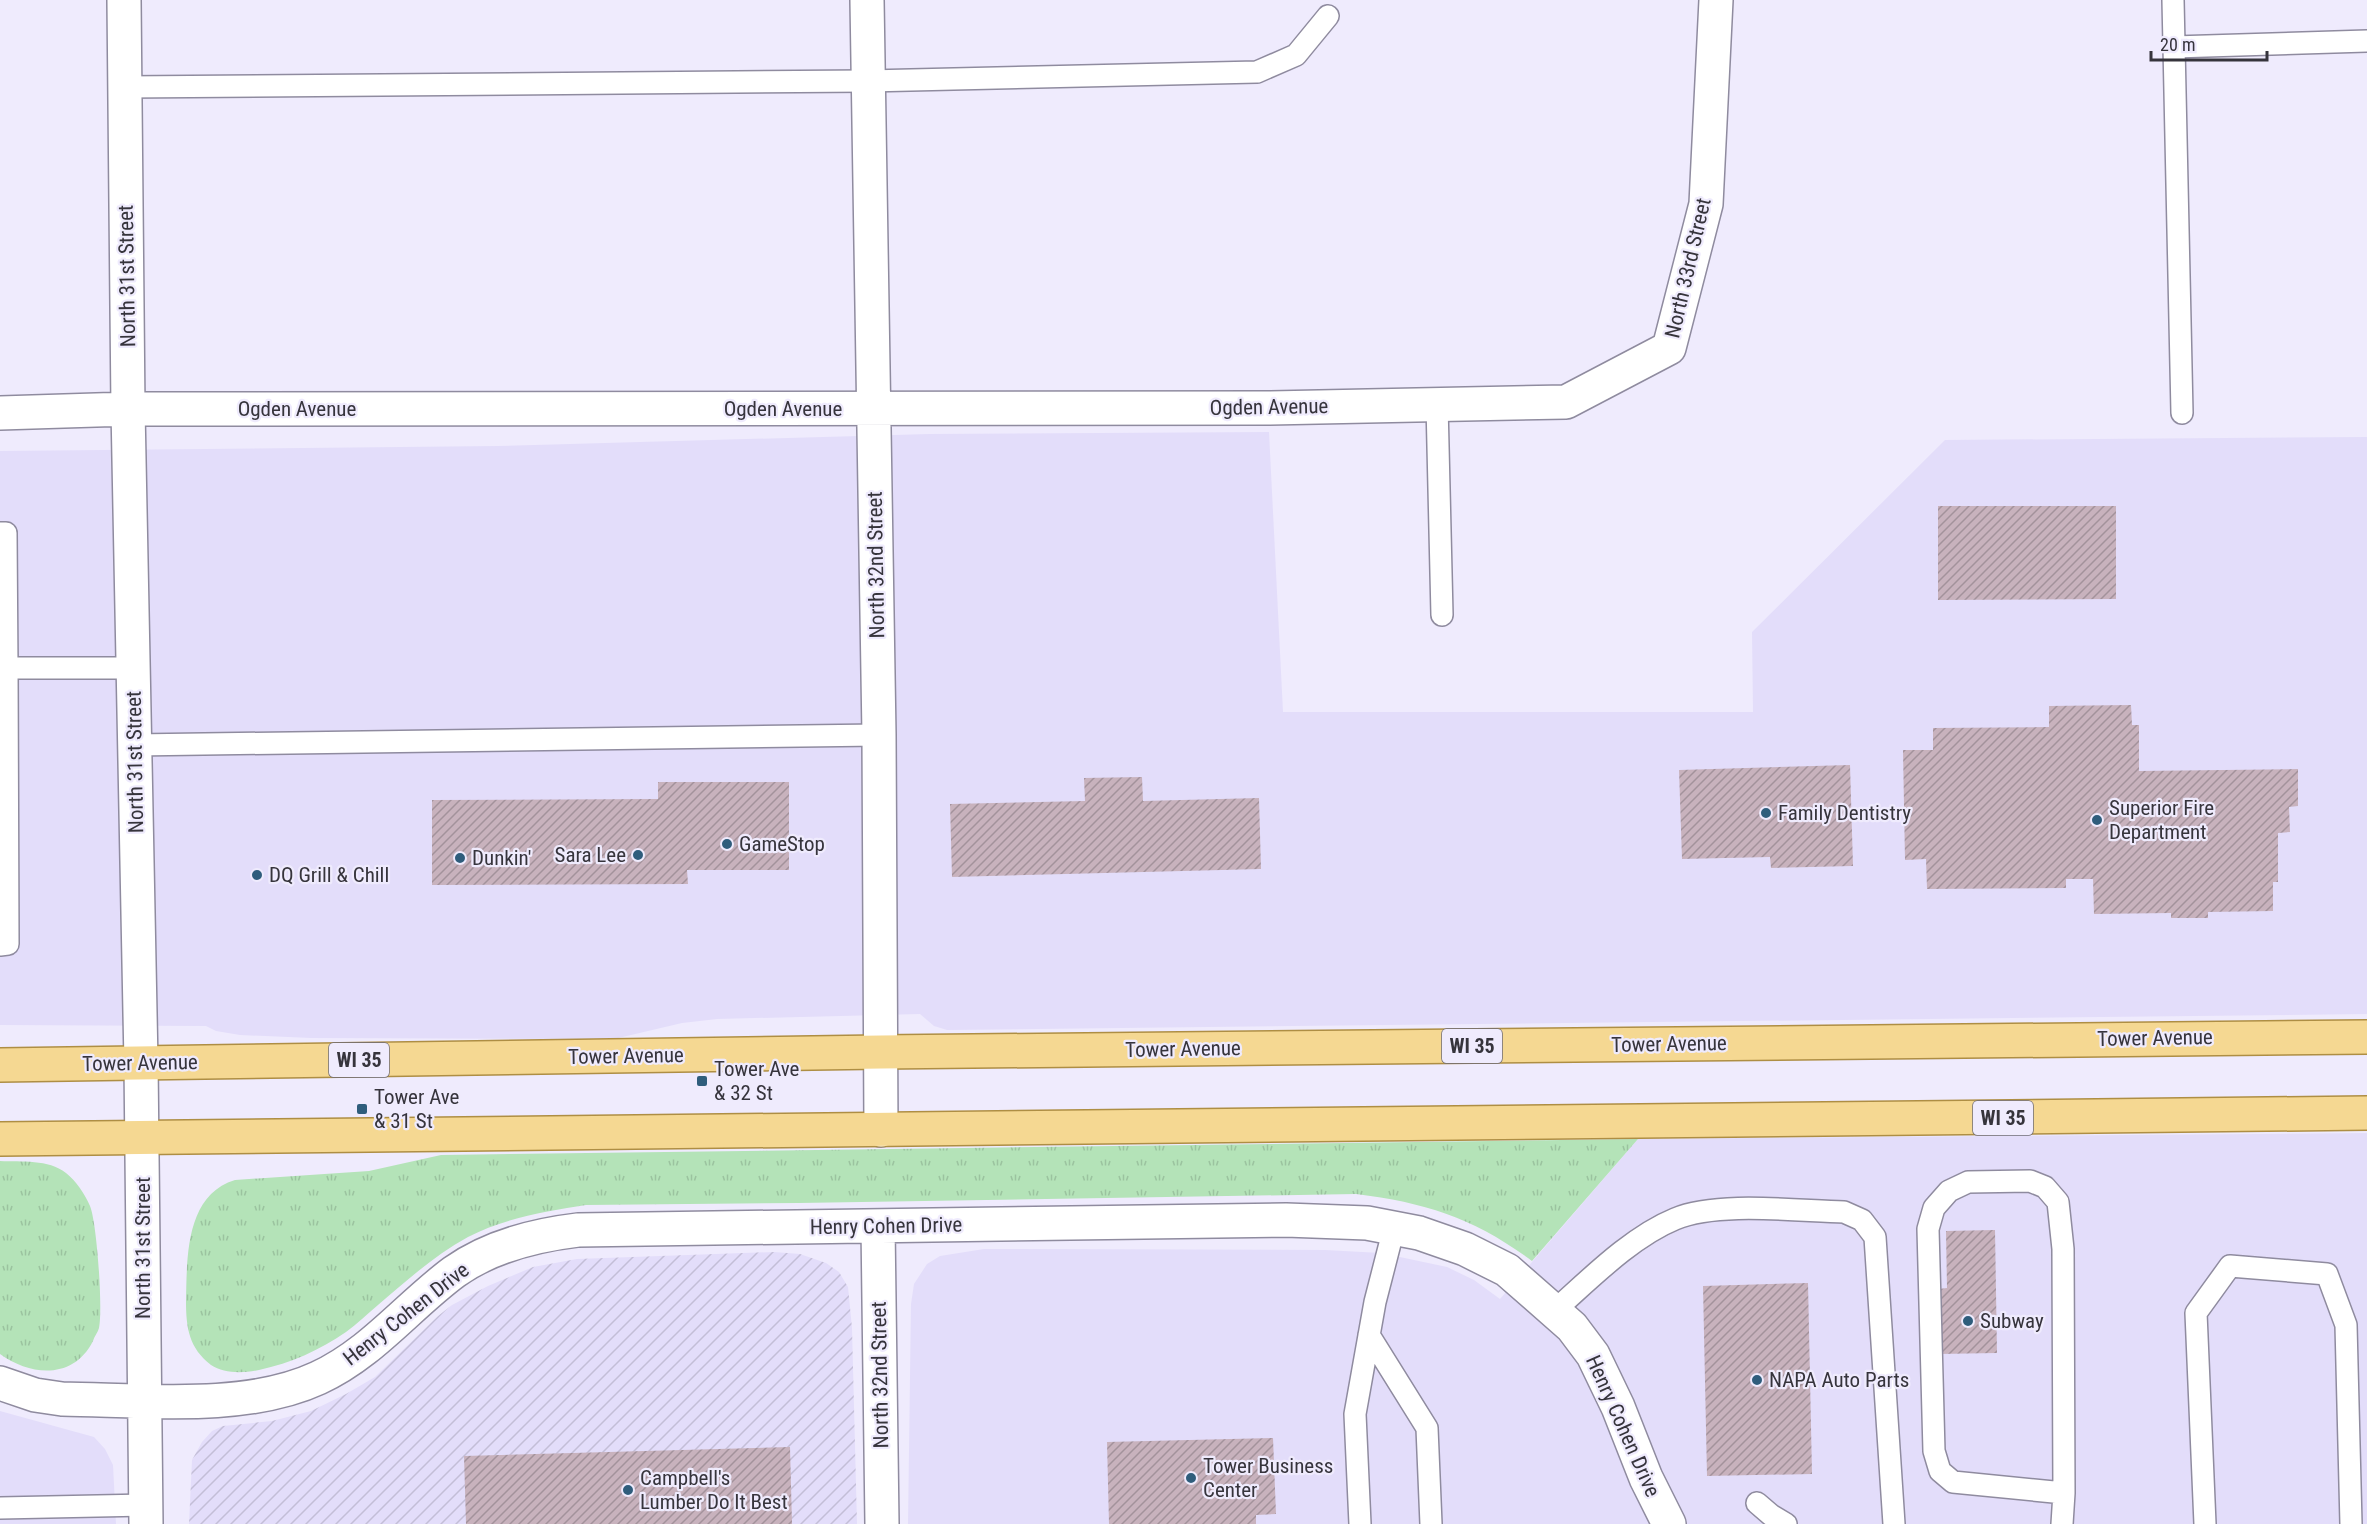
<svg xmlns="http://www.w3.org/2000/svg" width="2367" height="1524" viewBox="0 0 2367 1524" font-family="'Roboto Condensed',sans-serif">
<style>
.built{fill:#e3ddfa}
.industrial{fill:url(#industrial-furrows)}
.grass{fill:url(#grass-tufts)}
.building{fill:url(#building-hatch)}
.lines{fill:none;stroke-linecap:round;stroke-linejoin:round}
.lane-casing{stroke:#8f8b9f;stroke-width:24}
.street-casing{stroke:#8f8b9f;stroke-width:36}
.primary-casing{stroke:#ae8e44;stroke-width:36}
.lane{stroke:#fff;stroke-width:21}
.street{stroke:#fff;stroke-width:33}
.primary{stroke:#f5d892;stroke-width:33}
.poi-dot{fill:#2f5d7c;stroke:#efebfd;stroke-width:2}
.labels{text-anchor:middle;dominant-baseline:central;stroke-width:4.5;stroke-linejoin:round;paint-order:stroke}
.shield{fill:#efebfd;stroke:#6e6b76;stroke-width:1.5}
.shield-label{font-size:20px;font-weight:bold;fill:#36343c}
.street-label{font-size:21px;fill:#36343c;stroke:#efebfd}
.poi-label{font-size:21px;fill:#36343c;stroke:#efebfd;text-anchor:start}
</style>
<defs>
<pattern id="industrial-furrows" width="10" height="10" patternUnits="userSpaceOnUse" patternTransform="scale(1.5)"><rect width="10" height="10" fill="#e3ddfa"/><path d="M-1 1l2-2M0 10L10 0M9 11l2-2" fill="none" stroke="#c3bed7"/></pattern>
<pattern id="grass-tufts" width="24" height="20" patternUnits="userSpaceOnUse" patternTransform="scale(1.5)"><rect width="24" height="20" fill="#b4e3b8"/><path d="M3 7l-1-3M5 7V3M7 7l1-3M15 17l-1-3M17 17v-4M19 17l1-3" fill="none" stroke="#9bc39f"/></pattern>
<pattern id="building-hatch" width="6" height="6" patternUnits="userSpaceOnUse" patternTransform="scale(1.5)"><rect width="6" height="6" fill="#c8b2bd"/><path d="M-1 1l2-2M0 6l6-6M5 7l2-2" fill="none" stroke="#a3929b"/></pattern>
</defs>
<rect width="100%" height="100%" fill="#efebfd"/>
<!-- built -->
<path class="built" d="M1269,432l14,280h470l-1,-80 193,-192 422,-3v577l-1420,16 -13,-4 -14,-12 -203,5 -35,4 -68,16 -303,-1 -71,-3 -24,-4 -10,-5 -206,-1v-574l498,-5 431,-12z
M2367,1133v391h-1459l3,-220 3,-20 13,-20 13,-8 44,-7 341,1 56,3 66,14 27,13 26,19 138,-160z
M0,1411l94,26 11,12 8,16 3,59h-116z"/>
<!-- industrial -->
<path class="industrial" d="M774,1252l26,2 26,9 13,9 9,15 4,41 5,196h-668l3,-64 10,-18 10,-11 11,-5 49,-5 39,-10 35,-17 29,-17 63,-61 14,-11 36,-19 45,-19 44,-8z"/>
<!-- grass -->
<path class="grass" d="M1638,1139l-106,122c-58,-43 -105,-58 -176,-67l-557,9 -213,2c-38,6 -82,13 -118,32 -33,18 -62,44 -90,68 -11,9 -21,19 -32,27 -26,18 -55,31 -87,38 -15,3 -35,4 -48,-5 -22,-17 -25,-37 -25,-64 1,-42 -1,-106 49,-121l134,-9 72,-16z
M0,1161c22,1 48,-2 66,12 10,8 19,21 24,33 7,17 13,104 9,122 -1,4 -5,9 -6,13 -19,38 -61,36 -93,13z"/>
<!-- building -->
<path class="building" d="M1938,506h178v93l-178,1z
M2131,705l1,20h7v46l159,-2v37l-9,1 1,25 -12,1v49h-5v29l-65,1v6h-37v-5l-77,1 -1,-35h-27v9l-139,1 -1,-30 -21,1 -2,-110h30v-22l116,-1v-21z
M1850,765l3,101 -82,2 -1,-11 -88,2 -3,-89z
M1142,777l1,24 116,-3 2,71 -309,8 -2,-73 135,-3 -1,-23z
M658,782h131v88h-102l1,14 -256,1v-85l226,-1z
M1995,1230l2,123 -58,1v-65l8,-1 -1,-57z
M1808,1283l4,191 -105,2 -4,-190z
M1273,1438l3,76 -20,1v9h-147l-2,-82z
M790,1447l2,77h-326l-2,-68z"/>
<g class="lines">
<!-- lane casing -->
<g class="lane-casing">
<path id="lane" d="M2173,0l9,413
M2174,47l193,-6
M125,87l743,-6 389,-9 39,-17 32,-39
M1437,404l5,211
M0,533h6l1,135
M134,745l745,-10
M0,945l8,-1 -1,-276h126
M1554,1311c35,-31 77,-74 121,-92 42,-18 123,-8 169,-7l18,8 13,17 19,287
M1369,1335l58,93 4,96
M1757,1503l14,12 15,9
M0,1508l146,-3
M1360,1524l-5,-110 20,-112 19,-74
M2062,1524l2,-31 -1,-244 -5,-47 -13,-15 -15,-6 -62,1 -19,9 -15,17 -6,21 6,222 6,20 13,11 111,11
M2205,1524l-9,-211 34,-47 97,8 19,51 5,199"/>
</g>
<!-- street casing -->
<g class="street-casing">
<path id="street" d="M124,0l4,409 13,654 5,461
M867,0l12,735 2,395
M0,413l128,-4 1140,-1 298,-6 103,-54 37,-144 10,-204
M878,1226l4,298
M0,1383l35,12 27,4c79,1 183,13 256,-21 53,-24 90,-72 136,-106 35,-25 82,-37 124,-42l708,-10 81,3 52,10 46,16 42,21 65,57 21,28 25,52 28,71 23,46"/>
</g>
<!-- primary casing -->
<g class="primary-casing">
<path id="primary" d="M0,1065l881,-13 1486,-15
M0,1139l2367,-26"/>
</g>
<!-- lane -->
<use href="#lane" class="lane"/>
<!-- street -->
<use href="#street" class="street"/>
<!-- primary -->
<use href="#primary" class="primary"/>
</g>
<!-- markers -->
<g class="poi-dot">
<circle cx="1766" cy="813" r="6"/>
<circle cx="2097" cy="820" r="6"/>
<circle cx="727" cy="844" r="6"/>
<circle cx="638" cy="855" r="6"/>
<circle cx="460" cy="858" r="6"/>
<circle cx="257" cy="875" r="6"/>
<rect x="696" y="1075" width="12" height="12" rx="3"/>
<rect x="356" y="1103" width="12" height="12" rx="3"/>
<circle cx="1968" cy="1321" r="6"/>
<circle cx="1757" cy="1380" r="6"/>
<circle cx="1191" cy="1478" r="6"/>
<circle cx="628" cy="1490" r="6"/>
</g>
<g class="labels">
<!-- shield labels -->
<g class="shield">
<rect x="1442" y="1029" width="60" height="34" rx="4.5"/>
<rect x="329" y="1043" width="60" height="34" rx="4.5"/>
<rect x="1973" y="1101" width="60" height="34" rx="4.5"/>
</g>
<g class="shield-label">
<text x="1472" y="1046">WI 35</text>
<text x="359" y="1060">WI 35</text>
<text x="2003" y="1118">WI 35</text>
</g>
<!-- street labels -->
<g class="street-label">
<text transform="translate(1688 268) rotate(-77)">North 33rd Street</text>
<text transform="translate(127 276) rotate(-91)">North 31st Street</text>
<text transform="translate(1269 407) rotate(-1)">Ogden Avenue</text>
<text x="297" y="409">Ogden Avenue</text>
<text x="783" y="409">Ogden Avenue</text>
<text transform="translate(876 565) rotate(-91)">North 32nd Street</text>
<text transform="translate(135 762) rotate(-91)">North 31st Street</text>
<text transform="translate(2155 1038) rotate(-1)">Tower Avenue</text>
<text transform="translate(1669 1044) rotate(-1)">Tower Avenue</text>
<text transform="translate(1183 1049) rotate(-1)">Tower Avenue</text>
<text transform="translate(626 1056) rotate(-1)">Tower Avenue</text>
<text transform="translate(140 1063) rotate(-1)">Tower Avenue</text>
<text transform="translate(886 1226) rotate(-1)">Henry Cohen Drive</text>
<text transform="translate(143 1248) rotate(-90)">North 31st Street</text>
<text transform="translate(406 1314) rotate(-38)">Henry Cohen Drive</text>
<text transform="translate(880 1375) rotate(-91)">North 32nd Street</text>
<text transform="translate(1623 1426) rotate(66)">Henry Cohen Drive</text>
</g>
<!-- poi labels -->
<g class="poi-label">
<text x="2109" y="808">Superior Fire<tspan x="2109" dy="24">Department</tspan></text>
<text x="1778" y="813">Family Dentistry</text>
<text x="739" y="844">GameStop</text>
<text x="626" y="855" text-anchor="end">Sara Lee</text>
<text x="472" y="858">Dunkin'</text>
<text x="269" y="875">DQ Grill &amp; Chill</text>
<text x="714" y="1069">Tower Ave<tspan x="714" dy="24">&amp; 32 St</tspan></text>
<text x="374" y="1097">Tower Ave<tspan x="374" dy="24">&amp; 31 St</tspan></text>
<text x="1980" y="1321">Subway</text>
<text x="1769" y="1380">NAPA Auto Parts</text>
<text x="1203" y="1466">Tower Business<tspan x="1203" dy="24">Center</tspan></text>
<text x="640" y="1478">Campbell's<tspan x="640" dy="24">Lumber Do It Best</tspan></text>
</g>
</g>
<!-- scale -->
<path d="M2151 51v9h116v-9" fill="none" stroke="#36343c" stroke-width="3"/>
<text x="2160" y="51" font-size="18" fill="#36343c" stroke="#efebfd" stroke-width="4.5" paint-order="stroke">20 m</text>
</svg>
